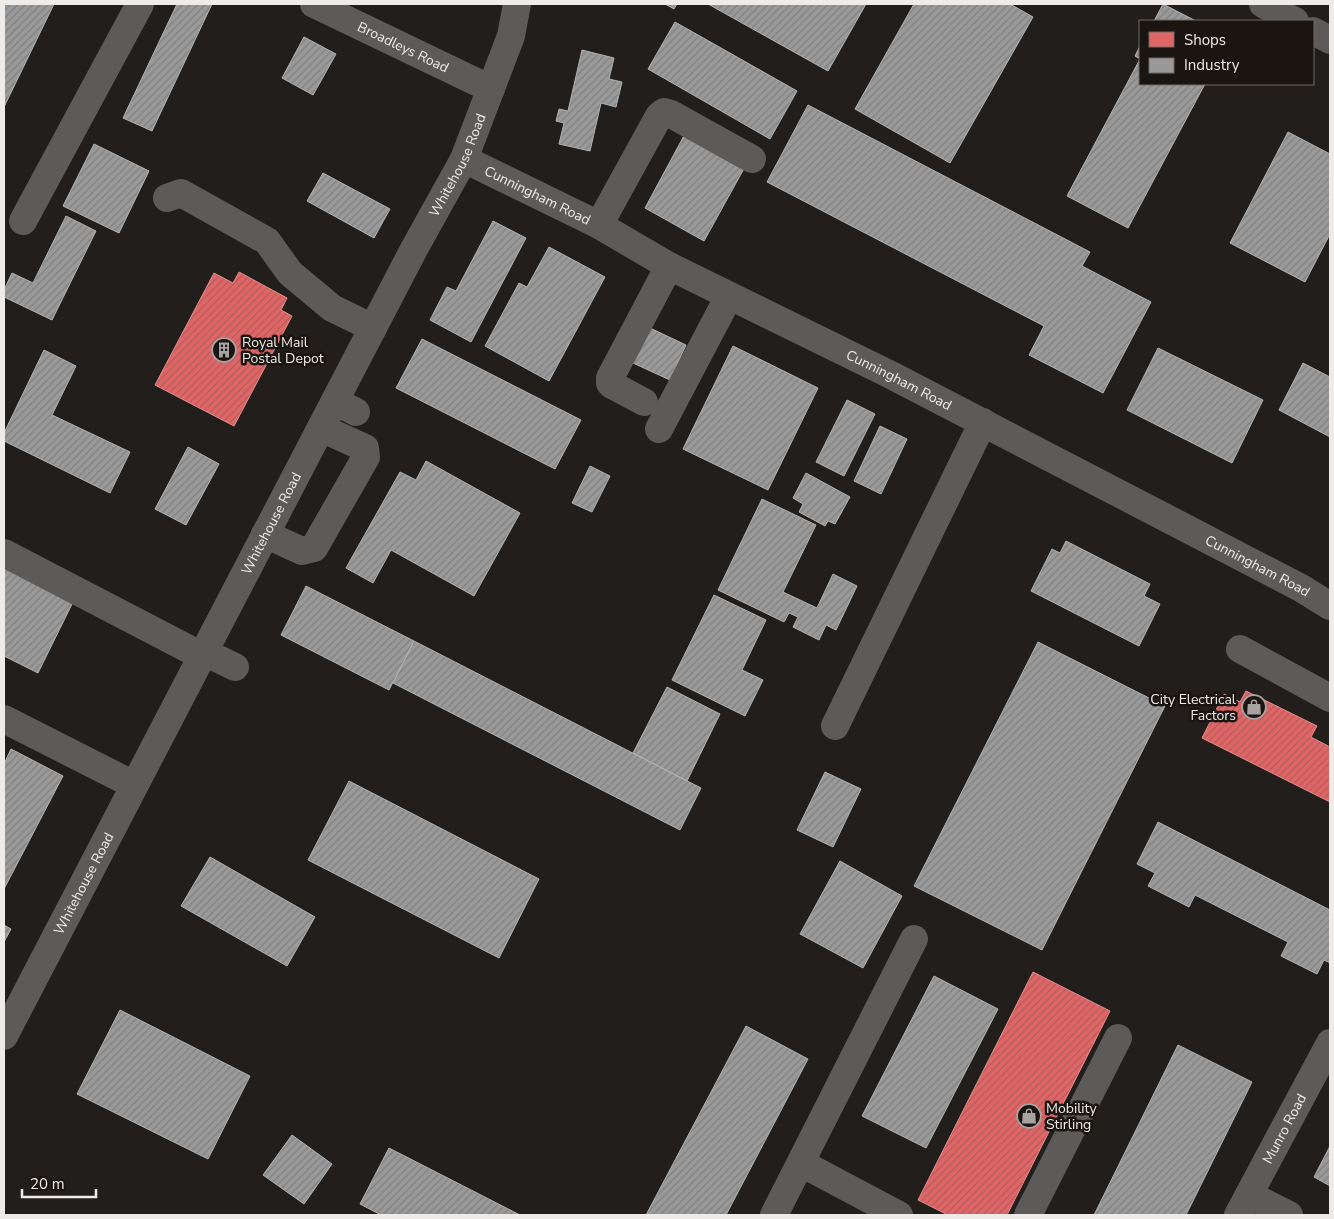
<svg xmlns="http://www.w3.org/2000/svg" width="1334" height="1219" viewBox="0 0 1334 1219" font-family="'Nunito Sans',sans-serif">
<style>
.shops{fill:url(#shops-hatch);stroke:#e48e8d}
.industry{fill:url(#industry-hatch);stroke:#b3b2b1}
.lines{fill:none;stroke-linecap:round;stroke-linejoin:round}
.minor{stroke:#5c5b5a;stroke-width:28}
.labels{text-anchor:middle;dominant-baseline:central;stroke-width:5;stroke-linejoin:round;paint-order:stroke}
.street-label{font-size:14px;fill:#efebe8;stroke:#1a1511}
.poi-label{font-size:14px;fill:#efebe8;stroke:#1a1511;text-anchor:start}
</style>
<defs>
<pattern id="shops-hatch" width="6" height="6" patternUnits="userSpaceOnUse" patternTransform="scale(1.25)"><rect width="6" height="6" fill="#e06666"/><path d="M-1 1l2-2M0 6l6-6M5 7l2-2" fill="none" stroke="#b25c5c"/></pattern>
<pattern id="industry-hatch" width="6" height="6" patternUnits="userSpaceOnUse" patternTransform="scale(1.25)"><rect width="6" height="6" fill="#999"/><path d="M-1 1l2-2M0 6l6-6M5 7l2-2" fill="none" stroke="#818080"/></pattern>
</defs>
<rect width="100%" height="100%" fill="#211e1c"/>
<!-- shops -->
<path class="shops" d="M239,272l48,26 -6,12 11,6 -58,110 -79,-41 59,-112 19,10z
M1246,691l71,35 -6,11 19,10v55l-128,-64 22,-44 16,8z
M1033,972l77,39 -103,204h-59l-30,-15z"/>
<!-- industry -->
<path class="industry" d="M4,4h50l-50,103z
M177,4h35l-60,127 -29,-13z
M665,4h12l-3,5z
M708,4h158l-38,67z
M914,4h96l23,13 -83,146 -95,-54z
M1163,4l33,17h-42z
M675,22l122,69 -27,48 -122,-70z
M304,37l32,17 -23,41 -31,-17z
M1140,46v38h65l-77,144 -61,-32 73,-137 -5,-3z
M582,50l32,8 -5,21 13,3 -6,25 -15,-4 -11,48 -31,-7 5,-21 -8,-2 3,-12 9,2z
M808,105l282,147 -8,14 69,36 -48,91 -74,-38 15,-29 -277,-144z
M686,132l60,33 -42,76 -59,-33z
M1288,132l42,22v80l-25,48 -75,-39z
M94,144l55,27 -30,62 -56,-27z
M323,173l67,36 -16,29 -67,-37z
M66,216l30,15 -44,89 -48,-23v-7l8,-17 21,10z
M493,221l33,17 -55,104 -41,-22 17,-33 9,4z
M549,247l56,30 -56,104 -64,-35 34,-63 8,4z
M650,328l36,17 -16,35 -37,-17z
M422,339l159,81 -26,49 -159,-81z
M733,346l85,42 -50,102 -85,-41z
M1158,348l105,52 -31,63 -105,-53z
M44,350l32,16 -24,49 78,37 -20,41 -106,-52v-8z
M1303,363l27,14v60l-51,-27z
M847,400l28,14 -31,62 -28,-14z
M880,426l27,13 -26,55 -27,-13z
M188,447l31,17 -33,61 -31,-16z
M426,461l94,52 -46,83 -83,-46 -18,33 -27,-15 54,-96 16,8z
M590,466l20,10 -18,36 -20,-9z
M806,473l44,24 -15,27 -7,-3 -3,5 -26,-14 4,-8 -10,-6z
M762,499l54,26 -33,67 34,16 16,-34 24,12 -21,44 -10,-5 -7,15 -26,-13 5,-10 -9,-4 -5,9 -66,-32z
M1066,541l84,43 -6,12 16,8 -21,42 -108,-55 21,-42 8,4z
M4,565l70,35 -36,73 -34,-17z
M306,586l108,55 -25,49 -108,-55z
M714,595l52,25 -24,50 21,10 -18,36 -73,-36z
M414,641l287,147 -21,42 -287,-147z
M1038,642l127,64 -123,244 -128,-64z
M667,687l53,27 -33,67 -54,-28z
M11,749l52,27 -59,113v-125z
M825,772l36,17 -28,58 -36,-17z
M349,781l190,98 -40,79 -191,-98z
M1158,822l172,88v53l-6,-3 -7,14 -36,-18 7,-14 -93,-47 -6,12 -41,-21 7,-13 -18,-9z
M210,857l105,60 -28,49 -106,-60z
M840,861l62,35 -39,72 -63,-34z
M4,925l7,4 -7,13z
M934,976l64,33 -72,139 -64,-32z
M120,1010l130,66 -42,83 -131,-65z
M746,1026l62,33 -82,156h-80z
M1178,1045l74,37 -66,133h-92z
M292,1135l40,29 -28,40 -41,-29z
M1330,1146v40l-16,-9z
M389,1148l131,67h-139l-21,-11z"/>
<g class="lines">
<!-- minor -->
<g class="minor">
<path id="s1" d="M314,4l177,85"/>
<path d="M1263,4l32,17"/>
<path d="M1313,31l17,9"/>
<path id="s2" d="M464,159l135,66 70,41 222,109 410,213 29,18"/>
<path d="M167,198l14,-5 86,48 23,32 42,35 41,20"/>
<path d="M23,221l117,-217"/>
<path d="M599,225l60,-109 5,-4 7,2 81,45"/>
<path d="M335,401l21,11"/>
<path d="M644,402l-32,-17 -2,-2v-5l59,-112"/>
<path d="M659,429l70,-133"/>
<path d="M265,534l37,17 12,-3 52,-91 -1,-9 -44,-20"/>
<path d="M4,553l198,103"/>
<path d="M1240,649l90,49"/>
<path d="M204,652l31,15"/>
<path d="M4,719l130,66"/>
<path d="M835,726l148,-304"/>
<path id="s3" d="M4,1036l410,-787 50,-90 47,-123 6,-32"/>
<path d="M801,1163l98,52"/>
<path d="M1249,1195l40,20"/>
<path d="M774,1215l140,-276"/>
<path d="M1028,1215l90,-177"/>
<path id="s4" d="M1238,1215l92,-172"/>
</g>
</g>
<!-- icons -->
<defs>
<g id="building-ring" transform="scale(1.25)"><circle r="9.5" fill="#1a1511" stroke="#a7a3a1" stroke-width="1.5"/><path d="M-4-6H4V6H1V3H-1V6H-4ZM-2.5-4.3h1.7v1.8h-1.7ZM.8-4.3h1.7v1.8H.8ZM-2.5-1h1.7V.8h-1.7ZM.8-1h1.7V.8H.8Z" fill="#a7a3a1"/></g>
<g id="shop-ring" transform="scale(1.25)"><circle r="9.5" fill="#1a1511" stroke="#a7a3a1" stroke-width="1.5"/><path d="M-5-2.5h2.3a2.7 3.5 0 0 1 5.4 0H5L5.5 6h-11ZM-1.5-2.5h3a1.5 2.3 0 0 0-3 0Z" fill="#a7a3a1"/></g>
</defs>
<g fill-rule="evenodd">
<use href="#building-ring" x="224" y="350"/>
<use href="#shop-ring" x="1254" y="707"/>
<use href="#shop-ring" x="1029" y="1116"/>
</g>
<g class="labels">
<!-- street labels -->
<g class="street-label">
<text stroke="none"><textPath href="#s1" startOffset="99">Broadleys Road</textPath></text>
<text stroke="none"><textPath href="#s3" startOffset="982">Whitehouse Road</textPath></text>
<text stroke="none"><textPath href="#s2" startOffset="82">Cunningham Road</textPath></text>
<text stroke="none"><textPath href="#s2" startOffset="488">Cunningham Road</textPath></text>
<text stroke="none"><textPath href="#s3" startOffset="578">Whitehouse Road</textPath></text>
<text stroke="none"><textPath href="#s2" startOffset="892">Cunningham Road</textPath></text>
<text stroke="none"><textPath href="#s3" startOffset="172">Whitehouse Road</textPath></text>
<text stroke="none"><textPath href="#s4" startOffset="98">Munro Road</textPath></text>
</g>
<!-- poi labels -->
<g class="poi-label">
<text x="242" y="342">Royal Mail<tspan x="242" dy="16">Postal Depot</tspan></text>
<text x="1236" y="699" text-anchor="end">City Electrical<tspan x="1236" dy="16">Factors</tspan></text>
<text x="1046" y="1108">Mobility<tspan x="1046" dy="16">Stirling</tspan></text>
</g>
</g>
<!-- border -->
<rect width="1334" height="1219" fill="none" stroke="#efebe8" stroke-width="10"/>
<!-- legend -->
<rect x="1139" y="20" width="175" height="65" fill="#1a1511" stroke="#6f6b67"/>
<rect x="1149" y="32" width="25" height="15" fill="#e06666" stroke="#6f6b67"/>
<text x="1184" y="45" font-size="15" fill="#efebe8">Shops</text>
<rect x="1149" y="58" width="25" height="15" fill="#999999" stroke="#6f6b67"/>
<text x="1184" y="70" font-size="15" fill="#efebe8">Industry</text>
<!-- scale -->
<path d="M22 1189v8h74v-8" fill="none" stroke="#efebe8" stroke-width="2.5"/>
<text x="30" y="1189" font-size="15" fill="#efebe8" stroke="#1a1511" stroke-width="4" paint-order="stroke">20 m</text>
</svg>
